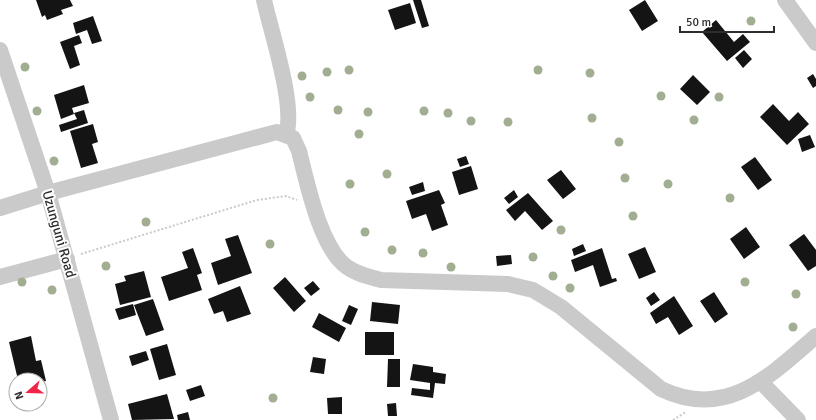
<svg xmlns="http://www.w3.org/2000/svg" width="816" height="420" viewBox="0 0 816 420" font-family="Signika,sans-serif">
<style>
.building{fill:#141414}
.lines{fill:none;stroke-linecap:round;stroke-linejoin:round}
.path{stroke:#cacaca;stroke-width:2;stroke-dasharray:2 2;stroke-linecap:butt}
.minor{stroke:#cacaca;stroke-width:16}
.tree{fill:#a2ae92}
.labels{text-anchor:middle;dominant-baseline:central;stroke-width:4;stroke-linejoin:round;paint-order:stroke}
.street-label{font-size:14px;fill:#2d2d2d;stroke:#fff}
</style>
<rect width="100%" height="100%" fill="#fff"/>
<!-- building -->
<path class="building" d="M36,0h34l3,6 -12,4 2,4 -16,6 -2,-5 -3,2z
M413,0h8l8,26 -7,2z
M645,0l13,21 -16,10 -13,-21z
M410,3l6,20 -21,7 -7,-20z
M93,16l9,25 -10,3 -5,-14 -11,4 -3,-11z
M716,20l18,22 9,-8 7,8 -23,19 -25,-29z
M79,35l3,8 -8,3 6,19 -10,4 -10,-27z
M744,50l8,9 -9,9 -8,-10z
M813,74l3,5v7l-3,2 -6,-10z
M693,75l17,17 -13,13 -17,-16z
M84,85l5,18 -17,5 2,6 -13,5 -7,-24z
M773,104l16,17 9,-9 11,12 -22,21 -27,-28z
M84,110l4,13 -27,9 -2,-7 18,-6 -3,-6z
M93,124l5,18 -6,2 6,19 -17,5 -11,-37z
M810,135l5,12 -13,5 -4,-13z
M466,156l3,8 -9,3 -3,-8z
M755,157l17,23 -14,10 -17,-23z
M471,166l7,23 -19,6 -7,-23z
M561,170l15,19 -13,10 -16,-19z
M423,182l2,9 -13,4 -3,-8z
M439,190l6,13 -4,2 7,20 -16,6 -6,-17 -14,5 -6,-18z
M514,190l4,7 -9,7 -5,-6z
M528,193l25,28 -11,9 -17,-19 -10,10 -9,-11z
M746,227l14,20 -16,12 -14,-20z
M804,234l12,16v16l-8,5 -19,-26z
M238,235l14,38 -34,12 -7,-22 20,-7 -6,-17z
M583,244l3,7 -12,5 -2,-7z
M645,247l11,25 -17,7 -11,-25z
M193,248l9,25 -5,2 5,15 -33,11 -8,-24 27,-9 -6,-16z
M602,248l10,31 4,-1 1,3 -17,6 -7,-22 -18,7 -4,-12z
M511,255l1,9 -15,2 -1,-10z
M144,271l7,26 -31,8 -5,-21 11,-3 -2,-5z
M285,277l21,24 -12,11 -21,-24z
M313,281l7,8 -9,7 -7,-8z
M240,286l11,28 -24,8 -4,-11 -9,3 -6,-15z
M654,292l6,8 -9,6 -5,-8z
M714,292l14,22 -13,9 -15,-22z
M674,296l19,30 -14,9 -11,-18 -12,7 -6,-11z
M153,299l11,31 -18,6 -12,-31z
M372,302l28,3 -2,19 -28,-3z
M133,304l3,11 -17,5 -4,-11z
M349,305l9,4 -7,16 -9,-4z
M319,313l27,15 -7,14 -27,-15z
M365,332h29v23h-29z
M31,336l5,25 5,-1 5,21 -6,1v-2h-22l-9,-38z
M167,344l9,31 -17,5 -9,-31z
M146,351l3,9 -17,6 -3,-10z
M313,357l13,2 -2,15 -14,-2z
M388,359h12v28h-13z
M413,364l20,3v5l13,2 -1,10 -10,-1 -2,15 -22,-3 1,-7 18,2v-7l-20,-3z
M201,385l4,11 -15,5 -4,-11z
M167,394l7,25 -42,1 -4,-16z
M342,397v17h-14l-1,-16z
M396,403l1,13h-9l-1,-12z
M188,412l2,8h-12l-1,-5z"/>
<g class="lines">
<!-- path -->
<path class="path" d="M81,254l176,-54 29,-4 11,4
M673,420l13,-8"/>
<!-- minor -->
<path class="minor" d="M264,0c7,32 32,106 22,135
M785,0l31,43
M0,50l48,143 63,227
M0,208l48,-15 229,-61 16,6 6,13c8,31 21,97 48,116 10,7 22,10 34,13l127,4 25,6 28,17 100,82c65,31 108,-12 155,-53
M0,277l67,-18
M762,383l36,37"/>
</g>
<!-- trees -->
<g class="tree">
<circle cx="751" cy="21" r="4.5"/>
<circle cx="25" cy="67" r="4.5"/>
<circle cx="349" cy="70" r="4.5"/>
<circle cx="538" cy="70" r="4.5"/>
<circle cx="327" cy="72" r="4.5"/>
<circle cx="590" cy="73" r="4.5"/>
<circle cx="302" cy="76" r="4.5"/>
<circle cx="661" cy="96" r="4.5"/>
<circle cx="310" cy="97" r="4.5"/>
<circle cx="719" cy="97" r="4.5"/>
<circle cx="338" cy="110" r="4.5"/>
<circle cx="37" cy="111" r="4.5"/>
<circle cx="424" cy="111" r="4.5"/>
<circle cx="368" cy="112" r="4.5"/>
<circle cx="448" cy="113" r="4.5"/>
<circle cx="592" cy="118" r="4.5"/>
<circle cx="694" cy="120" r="4.5"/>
<circle cx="471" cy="121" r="4.5"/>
<circle cx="508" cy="122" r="4.5"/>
<circle cx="359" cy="134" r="4.5"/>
<circle cx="619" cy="142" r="4.5"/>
<circle cx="54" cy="161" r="4.5"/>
<circle cx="387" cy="174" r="4.5"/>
<circle cx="625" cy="178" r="4.5"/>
<circle cx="350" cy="184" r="4.5"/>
<circle cx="668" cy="184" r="4.5"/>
<circle cx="730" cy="198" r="4.5"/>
<circle cx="633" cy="216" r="4.5"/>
<circle cx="146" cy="222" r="4.5"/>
<circle cx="561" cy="230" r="4.5"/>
<circle cx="365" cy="232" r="4.5"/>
<circle cx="270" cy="244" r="4.5"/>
<circle cx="392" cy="250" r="4.5"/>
<circle cx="423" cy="253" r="4.5"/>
<circle cx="533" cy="257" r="4.5"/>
<circle cx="106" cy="266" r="4.5"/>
<circle cx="451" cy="267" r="4.5"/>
<circle cx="553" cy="276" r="4.5"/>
<circle cx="22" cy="282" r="4.5"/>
<circle cx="745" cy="282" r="4.5"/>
<circle cx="570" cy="288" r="4.5"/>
<circle cx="52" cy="290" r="4.5"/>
<circle cx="796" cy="294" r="4.5"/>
<circle cx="793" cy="327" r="4.5"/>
<circle cx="273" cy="398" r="4.5"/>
</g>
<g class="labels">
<!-- street labels -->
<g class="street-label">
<text transform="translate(59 234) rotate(74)">Uzunguni Road</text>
</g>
</g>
<!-- north arrow -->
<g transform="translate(28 392) rotate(250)"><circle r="19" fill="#ffffff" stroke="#ababab"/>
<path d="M0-3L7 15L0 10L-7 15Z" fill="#f12349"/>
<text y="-6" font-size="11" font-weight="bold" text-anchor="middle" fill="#2d2d2d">N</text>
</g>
<!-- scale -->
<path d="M680 26v6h94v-6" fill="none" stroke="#2d2d2d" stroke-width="2"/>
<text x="686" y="26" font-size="12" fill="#2d2d2d" stroke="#ffffff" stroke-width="3" paint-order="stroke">50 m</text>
</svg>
